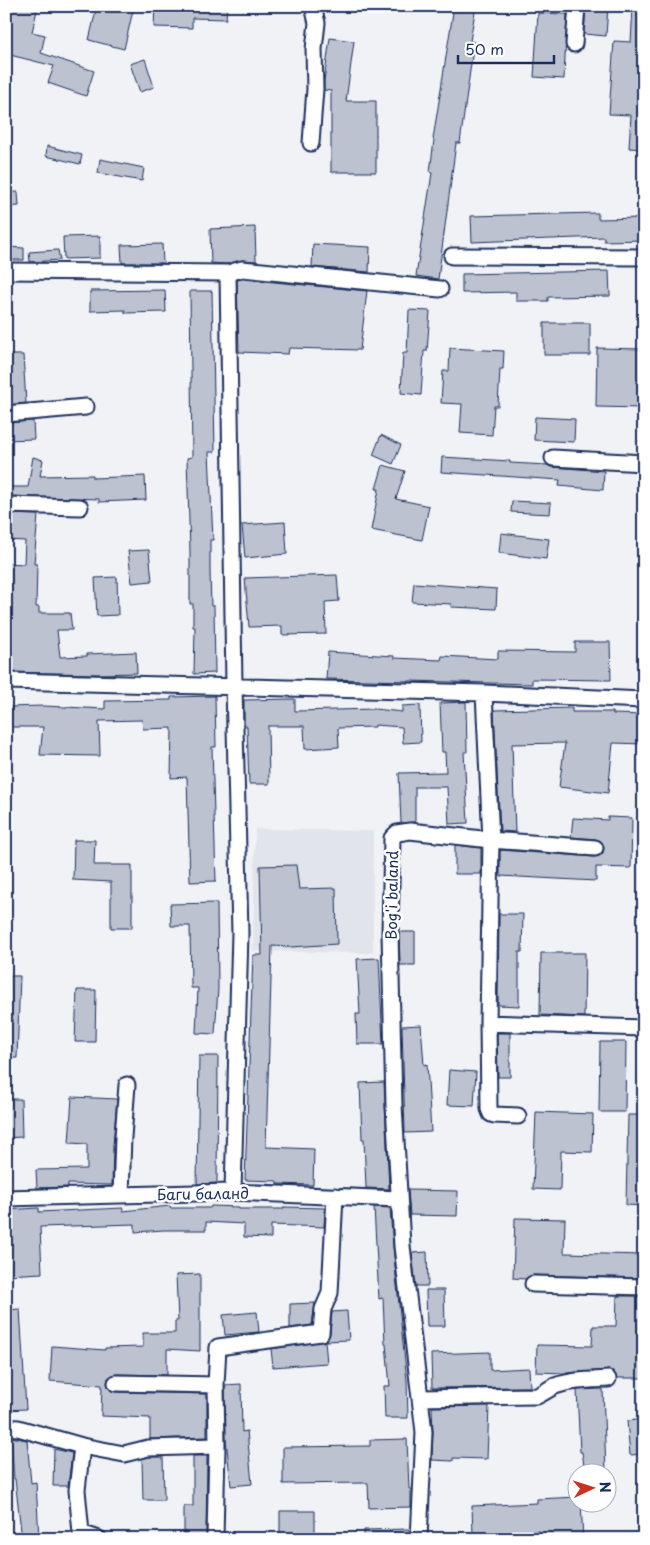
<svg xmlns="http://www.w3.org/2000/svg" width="650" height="1545" viewBox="0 0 650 1545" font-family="'Playpen Sans',sans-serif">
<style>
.built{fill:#e1e4ea}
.building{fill:#bcc2d0;stroke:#1b2f5e}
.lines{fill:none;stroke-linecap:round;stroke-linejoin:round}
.minor-casing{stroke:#1b2f5e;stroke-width:19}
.minor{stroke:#fff;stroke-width:15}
.labels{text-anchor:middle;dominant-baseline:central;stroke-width:5;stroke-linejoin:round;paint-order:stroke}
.street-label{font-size:15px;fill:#1b2f5e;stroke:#fff}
</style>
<rect width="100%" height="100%" fill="#f1f2f5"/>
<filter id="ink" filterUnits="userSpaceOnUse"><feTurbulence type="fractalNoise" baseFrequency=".02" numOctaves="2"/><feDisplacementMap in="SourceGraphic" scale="10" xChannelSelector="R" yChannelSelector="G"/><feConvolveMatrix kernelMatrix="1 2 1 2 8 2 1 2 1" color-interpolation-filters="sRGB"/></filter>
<g filter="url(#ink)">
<!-- built -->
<path class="built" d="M255,829l118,2v122l-120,-2z"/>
<!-- building -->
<path class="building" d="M8,6h30l-6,26 13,3 -4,18 53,18 -8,25 -38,-13 6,-17 -48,-12v-41z
M97,6h37l-10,43 -35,-9z
M155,6h72l-1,13 -34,-1v10l-38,-1z
M454,6h22l-6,35 4,1 -14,101h-4l-18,136 -22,-3 16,-103 -2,-1 4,-32 -1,-1z
M586,6h22l-2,30 -22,-2z
M633,6h11l-4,66h4v77l-15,-1 2,-33 -22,-1 5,-73 17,1z
M538,13l29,1 -3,65 -30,-2z
M330,38l24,3 -8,60h30v71h-45v-81l-7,-1v-9z
M145,59l9,28 -14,5 -10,-28z
M47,146l35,9 -2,9 -34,-8z
M100,159l44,9 -2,13 -44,-8z
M18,192l1,14 -13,1v-14z
M598,213v6l46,-1v22l-40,1v-4l-132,5 -1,-26z
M255,227l1,34 -13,-1 -16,4 -16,-1 -1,-34z
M100,236v22l-36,1 -1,-22z
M162,244l1,19h-41l-1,-18z
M313,244l57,3 -1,25 -57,-5z
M6,247l18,1v12h-18z
M58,250l2,10 -30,2 -1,-10z
M609,271l1,25 -62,1v4h-32v-9l-54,1v-19z
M243,279l124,12 -7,59 -71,-2 -1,6 -49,-2 -2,-72z
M165,290l1,22 -41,1v-3l-35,1v-20z
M190,291h22l3,161h-6l4,88h-3v31l1,35h3l1,67 -21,1 1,-47h-2v-23h-3v-53l-3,-93 5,-1z
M409,310l21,1 -3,40h-3l-3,44 -20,-2 2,-40h4z
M544,323h46v32h-46z
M450,348l54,3 -1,18h-3l-2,37h-4l-2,29 -32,-2 2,-29 -21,-1 2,-32h6z
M597,348l47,1 -2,59 -46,-1z
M6,355h17l3,48 -20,2z
M535,417l40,2 -1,23 -40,-2z
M33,421l1,18 -28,1v-17z
M381,435l20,10 -8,19 -20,-9z
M33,457l10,3 -3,16 53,-1v3l52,-2 1,24 -47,2v-3l-93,-3v-9h22z
M442,457l68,4v2l37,2 5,2 52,4 -1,19 -44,-4 1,-6 -119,-8z
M383,465l22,6 -9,28 33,7 -7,34 -51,-10 8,-41h-3z
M512,501l39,2 -1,11 -39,-2z
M6,514l32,1 -4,49h3l-1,43h3v6h31l2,17h-15l3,27 27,-1v-2l49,-2 1,21 -41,1 -90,-2v-109l18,1 1,-23 -19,-1z
M285,522l2,32 -42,4 -3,-33z
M501,533l48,6 -3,20 -47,-6z
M149,550l3,31 -20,2 -4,-32z
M337,575l2,26 -14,1 1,32 -44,1v-9l-33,1 -4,-49z
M117,577l1,38 -21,1 -2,-38z
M414,583l83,6 -1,20 -45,-2v-3l-39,-2z
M575,642h35l1,38 -79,-1v5l-206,-5 2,-27 66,4v2l47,2 1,-4 56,3v-8l77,1z
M215,696l1,51h-4l4,134 -26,1 -3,-105 -16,1 1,-50 -29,1 -1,-9 -43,1 1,35 -60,-1 3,-28h-37v-20l38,-1 61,3v-8l66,-1v-3z
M295,699v12l80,-2 27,3v-6l18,-1 1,37 -18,1 -1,-16 -27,-2v2l-37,1 1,19 -34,2 -1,-23h-36l1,58h-20l-2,-58h-3v-26z
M466,702l1,50h-3l4,71 -19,1 -2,-37h-32v35l-14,1 -2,-50 47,-1 -1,-20h-3l-2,-49z
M572,708v4h41v2l31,1v29l-31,-1 -5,50 -49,-6 6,-44 -53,1 3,88 -15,-1 -6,-121z
M608,817l24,1 -1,50 -35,-1v14l-96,-5v-26l94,7 5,-1 4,-3 1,-5 -3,-7 -5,-2 -25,-2 2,-19 35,2z
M74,840h21l-1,25h38v63h-21v-46l-38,-2z
M455,845l26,3v26h-26z
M296,865l3,24 37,-1 1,56 -46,3 -19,-1 -6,201 48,2 -1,36 -36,-1v-3l-32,-1 8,-225h9l-2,-89z
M217,903l1,85 -3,46 -19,-1 2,-45h-7l-1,-62h-19l-1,-22z
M499,914h24l-1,38h-3v54l-21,-1z
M399,932h16v33h-15z
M541,953h44l-1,64 -44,-2z
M379,958l4,86h-26l-1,-30h4l-3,-55z
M6,976h14l-3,82h-11z
M77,990h19l-1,52h-20z
M421,1025l3,40 3,-1 4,68 -26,1 -3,-107z
M497,1033h13v44h-12z
M600,1042h26l-1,70h-26z
M199,1056h19l-1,127 -20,1z
M449,1070l27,2 -2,34 -27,-1z
M384,1082l5,107 -23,-1 -2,-49h-2l-2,-56z
M72,1097l45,2 -4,46 -1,40 -44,-1v3l-31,1 -1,-18 51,-1v-25l-18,-1z
M6,1099h15l1,38 -16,1z
M536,1112l57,2 -1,38 -31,-1 -1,39 -27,-1z
M628,1115h16v91l-18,-1z
M408,1190l50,1 -1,25 -47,-1z
M170,1206l1,2h39l1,-2 28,1v2h45v-2l41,1 -1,19 -53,-2v13l-27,-1v-13l-38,-2v8h-42l-29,2v-8l-95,3 2,46 -36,2v-65l33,-2v4l84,-4v3z
M374,1207l16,1 3,39 14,134 1,37h-23l-1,-32h6l-4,-42h-1l-2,-46 -4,1z
M515,1218l50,1 -1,34 80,2v23l-111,-3 -8,4 -12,-1z
M427,1252l1,34h-12l-4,-33z
M200,1274v77l-33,-2v26l-51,-1 -8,4 -1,5 4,8 5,1 91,2v43l-57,2v-21l-49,-2 1,-31 -52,-4 2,-35 53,4v-2l38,-1v-14h32v-12h3l-2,-46z
M426,1290h18l1,36h-18z
M617,1296h27v82h-27l-4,-7 -5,-1 -42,3 -30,-1 1,-27 55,1 1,-20h23z
M315,1303l-3,22 -22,3v-24z
M20,1309l6,100 -19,1 -1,-100z
M347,1311l2,29 -23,1 4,-7 2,-22z
M257,1312l2,20 -34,3 -2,-20z
M325,1341l2,22 -54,4 -2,-18z
M490,1352v18l39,-2 1,19 -98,1 -1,-34z
M241,1384l1,48 5,-1 5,53 -21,2 -5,-47 -1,-54z
M603,1389l3,83h-21l-3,-20h-2l-3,-62z
M489,1406l-2,53 -34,-1v3l-21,-1 1,-28 -1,-25z
M644,1419v35l-14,1 -3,-34z
M11,1437l16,3 4,43 5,-1 3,57h-17l-7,-60h-1z
M407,1439l2,50h2v18l-42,1 -1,-25 -85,1v-37l87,-1v-6z
M54,1449l18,4 -4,33h-15z
M193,1456h14l-1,83 -22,-1v-32h9z
M149,1457h14l1,43h-21l-1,-41z
M578,1497v5h3l2,37h-44l-1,-8 -65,3 -1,-28 65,-3v-4z
M280,1511h35v25h-35z
M409,1529l1,10h-46v-9z"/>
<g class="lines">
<!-- minor casing -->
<g class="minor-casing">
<path id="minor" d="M574,44l3,-38
M311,143l4,-54 -1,-40 3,-26 -4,-17
M452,256l192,1
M6,271l222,2 14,-4 198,20
M228,273l6,413 6,247 -7,259
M6,414l80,-7
M553,458l91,5
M6,505l74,2
M6,681l478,12 160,7
M488,1023l156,5
M518,1116l-24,-1 -3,-1 -2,-5 -1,-86 3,-183 104,8
M121,1195l2,-58 4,-52
M6,1198l227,-6 166,7
M533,1284l111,3
M116,1383l100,2
M420,1398l117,-2c7,-3 11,-7 18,-10 17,-6 35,-6 53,-7
M6,1427l12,1 64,18
M99,1539l-18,-6 -4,-43 5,-44 42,8 24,-6 69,-2
M215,1539l2,-93 -1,-61 2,-38 103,-14 2,-24 7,-16 5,-97
M419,1539l5,-107 -22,-186 -8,-141 -4,-172 2,-95 5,-5 13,-2 81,9 -7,-147"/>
</g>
<!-- minor -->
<use href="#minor" class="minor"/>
</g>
</g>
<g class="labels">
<!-- street labels -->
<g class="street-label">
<text transform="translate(391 895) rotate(-89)">Bog'i baland</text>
<text transform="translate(203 1193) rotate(-1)">Баги баланд</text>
</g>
</g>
<!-- margin -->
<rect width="650" height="1545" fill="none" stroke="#fff" stroke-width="25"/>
<rect x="12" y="12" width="625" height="1520" fill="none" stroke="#1b2f5e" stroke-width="2" filter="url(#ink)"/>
<!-- north arrow -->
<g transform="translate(592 1488) rotate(86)"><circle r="24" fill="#ffffff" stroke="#a4acbf"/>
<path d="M0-4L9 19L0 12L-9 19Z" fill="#c8321e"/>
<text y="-8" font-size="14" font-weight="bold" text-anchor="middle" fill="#1b2f5e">N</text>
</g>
<!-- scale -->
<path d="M458 55v8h96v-8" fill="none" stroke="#1b2f5e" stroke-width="2.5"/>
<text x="465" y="55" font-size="15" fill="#1b2f5e" stroke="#ffffff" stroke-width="4" paint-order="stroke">50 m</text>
</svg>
